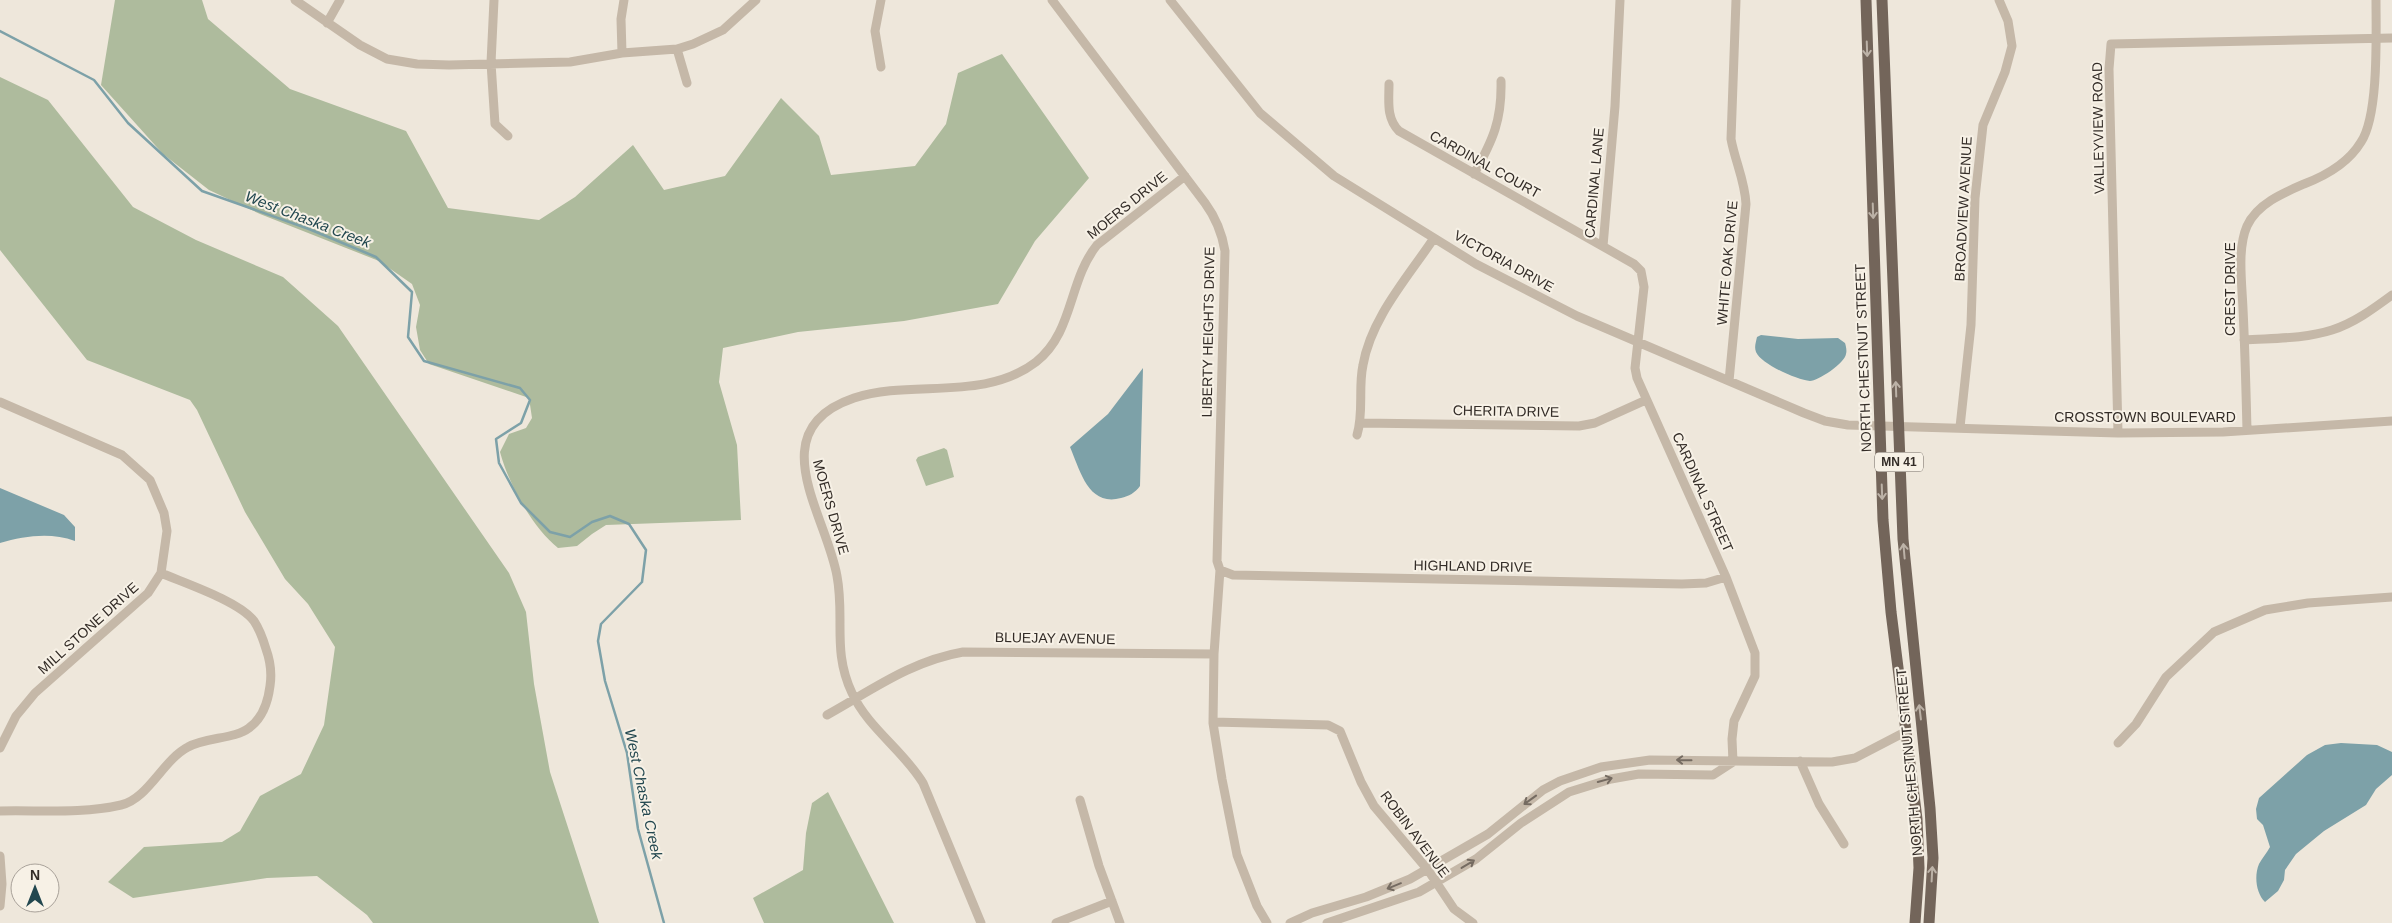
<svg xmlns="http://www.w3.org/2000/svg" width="2392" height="923" viewBox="0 0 2392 923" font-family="Arial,sans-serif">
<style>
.green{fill:#aebb9d}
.water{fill:#7da1a8}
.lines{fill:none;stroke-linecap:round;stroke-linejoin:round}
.stream{stroke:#7da1a8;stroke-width:2.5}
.minor{stroke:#c5b8a8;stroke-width:9}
.major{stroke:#73655a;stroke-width:11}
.oneway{stroke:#bcb2a7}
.oneway2{stroke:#756b61}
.labels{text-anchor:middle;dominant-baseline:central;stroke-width:4;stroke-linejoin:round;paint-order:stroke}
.shield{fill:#f7f1e6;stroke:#6e6760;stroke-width:1}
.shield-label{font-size:12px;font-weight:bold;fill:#332c27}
.street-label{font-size:14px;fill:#332c27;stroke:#f7f1e6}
.water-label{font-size:15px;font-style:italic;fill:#22474f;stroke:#f7f1e6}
</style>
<rect width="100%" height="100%" fill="#eee7db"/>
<!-- green -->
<path class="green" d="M115,0h87l6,19 82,70 116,42 42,77 91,12 36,-23 58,-52 31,45 61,-14 56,-78 38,38 12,39 84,-9 31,-42 12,-51 44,-19 87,124 -54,63 -37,63 -94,17 -106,11 -75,16 -4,34 18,63 4,75 -135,5 -14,9 -15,12 -19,2c-26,-21 -49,-63 -58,-96l9,-18 17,-6 6,-10 -3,-20 -100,-34 -9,-14 -4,-23 4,-22 -8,-21 -33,-23 -119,-47 -51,-24 -46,-36 -62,-69z
M0,77l48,23 85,107 63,33 87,37 55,49 171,247 17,39 8,72 16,88 49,151h-226l-6,-8 -50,-39 -50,2 -134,20 -25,-16 36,-35 78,-5 18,-11 20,-35 41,-22 23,-49 11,-78 -27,-43 -23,-25 -40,-67 -48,-102 -7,-10 -103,-40 -87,-110z
M944,448l3,2 7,27 -28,9 -10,-26 2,-3z
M828,792l66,131h-130l-11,-25 50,-28 3,-37 6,-30z"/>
<!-- water -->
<path class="water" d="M1761,335l37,4 40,-1 7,5c1,3 2,8 1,11 -1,9 -28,27 -36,27 -13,-1 -49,-17 -54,-29 -2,-5 0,-10 1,-15z
M1143,368l-3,118c-5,7 -11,10 -19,12 -33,9 -41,-28 -51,-51l38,-33z
M0,488l64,27 11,12v14c-25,-9 -50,-5 -75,2z
M2341,743l36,2 15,7v23l-16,14 -10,16 -42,26 -28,23 -11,16 -1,10 -6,11 -13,11c-9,-9 -11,-26 -6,-38 3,-6 8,-11 11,-17l-7,-22 -6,-6 -1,-10 3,-11 48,-43 18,-10z"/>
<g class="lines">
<!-- stream -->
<path class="stream" d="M0,31l94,49 34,43 74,68 107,38 67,28 36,35 -4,45 16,24 96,27 10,12 -9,23 -25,16 3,24 22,40 29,29 20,5 22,-15 18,-6 19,8 17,26 -4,32 -41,42 -3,17 7,40 22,72 11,76 26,94"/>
<!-- minor -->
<path class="minor" d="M295,0l65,45 27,14 30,5 32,1 121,-3 52,-9 55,-4 16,-5 30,-14 33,-30
M494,0l-3,63 4,61 13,12
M1170,0l90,113 74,63 142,88 101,52 227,97 21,8 23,4 270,8 105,-1 169,-11
M327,23l13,-23
M677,49l10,34
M622,53l-1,-34 3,-19
M881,67l-6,-36 6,-31
M1389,84c0,17 -3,34 10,47l235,133 7,7 3,16 -9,81 2,10 89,199 29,76v23l-21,45 -2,18 1,23
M1474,174c19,-34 28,-54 27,-93
M1603,246l12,-140 5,-106
M2244,340c29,-2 60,-1 88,-10 22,-7 41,-21 60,-35
M1729,381l17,-177c-1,-23 -11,-43 -15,-65l5,-139
M0,402l122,53 28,25 14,33 3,18 -6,42 -13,20 -113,100 -19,23 -16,32
M1361,423l218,3 16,-3 51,-23
M1960,427l11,-102 4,-127 8,-73 22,-53 7,-26 -4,-25 -9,-21
M2247,430c-1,-40 -2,-81 -4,-121 -1,-26 -6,-60 4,-83 10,-22 36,-33 57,-42 21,-8 45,-22 57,-42 18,-27 15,-108 15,-142
M2118,433l-9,-364 2,-25 281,-6
M1357,435c7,-23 1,-47 6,-70 8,-47 45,-88 71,-127
M1220,570l13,5 449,9 24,-1 20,-6
M1214,654l-1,69 9,56 15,76 20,51 10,17
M827,715c45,-25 84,-54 136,-63l251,2 6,-84 -3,-9 8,-310c-3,-18 -9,-33 -20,-48l-153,-203
M1213,722l115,3 12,6 21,51 13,24 54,64 26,39 19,14
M2118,743l18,-19 30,-47 48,-45 51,-22 43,-7 84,-6
M1800,761l19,43 25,40
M1080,800l19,66 21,57
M0,811c39,-1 82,3 121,-6 27,-6 42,-45 67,-58 18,-10 47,-8 61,-19 14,-10 19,-26 21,-42 2,-13 0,-26 -4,-37 -3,-10 -6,-19 -12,-28 -15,-20 -70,-38 -93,-48
M0,856l2,28 -2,22
M981,923l-58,-140c-20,-33 -55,-55 -71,-90 -20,-42 -7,-75 -15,-117 -11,-62 -77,-146 17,-178 58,-19 130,4 182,-36 38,-30 32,-81 61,-117l88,-69
M1056,923l56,-22
M1290,923l22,-10 54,-16 44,-18 78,-45 55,-44 17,-9 41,-14 49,-7 182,2 23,-4 52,-27
M1327,923l92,-31 57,-33 45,-36 48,-31 42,-13 28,-5 74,1 20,-13"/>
<!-- major -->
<path class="major" d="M1866,0l17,520 8,92 26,207 2,49 -4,55
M1882,0l21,539 27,269 3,50 -4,65"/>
</g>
<!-- one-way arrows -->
<defs><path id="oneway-shaft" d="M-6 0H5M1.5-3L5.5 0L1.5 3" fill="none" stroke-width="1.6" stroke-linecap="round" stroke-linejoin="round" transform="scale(1.25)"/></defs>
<g class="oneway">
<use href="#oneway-shaft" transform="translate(1867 49) rotate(88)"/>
<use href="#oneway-shaft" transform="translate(1873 211) rotate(88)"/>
<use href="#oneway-shaft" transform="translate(1896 389) rotate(-92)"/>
<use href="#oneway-shaft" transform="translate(1882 492) rotate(88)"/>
<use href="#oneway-shaft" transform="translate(1904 551) rotate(-95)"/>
<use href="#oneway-shaft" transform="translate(1920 712) rotate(-97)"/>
<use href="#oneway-shaft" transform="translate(1932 874) rotate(-87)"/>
</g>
<g class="oneway2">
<use href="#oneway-shaft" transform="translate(1684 760) rotate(-179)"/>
<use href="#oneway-shaft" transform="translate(1605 780) rotate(-15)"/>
<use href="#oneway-shaft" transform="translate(1530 800) rotate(144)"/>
<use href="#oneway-shaft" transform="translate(1468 864) rotate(-31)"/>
<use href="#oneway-shaft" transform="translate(1394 886) rotate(158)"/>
</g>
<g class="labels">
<!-- shield labels -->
<rect class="shield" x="1875" y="452.5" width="48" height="19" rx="4"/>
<g class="shield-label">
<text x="1899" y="462">MN 41</text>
</g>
<!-- street labels -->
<g class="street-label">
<text transform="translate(2098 128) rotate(-91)">VALLEYVIEW ROAD</text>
<text transform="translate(1485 164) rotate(29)">CARDINAL COURT</text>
<text transform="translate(1594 183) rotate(-85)">CARDINAL LANE</text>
<text transform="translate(1127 205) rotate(-39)">MOERS DRIVE</text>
<text transform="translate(1963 209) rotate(-87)">BROADVIEW AVENUE</text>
<text transform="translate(1504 261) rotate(29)">VICTORIA DRIVE</text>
<text transform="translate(1727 263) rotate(-85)">WHITE OAK DRIVE</text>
<text transform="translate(2230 289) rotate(-90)">CREST DRIVE</text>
<text transform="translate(1208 332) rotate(-89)">LIBERTY HEIGHTS DRIVE</text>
<text transform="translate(1863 358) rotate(-92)">NORTH CHESTNUT STREET</text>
<text transform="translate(1506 411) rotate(1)">CHERITA DRIVE</text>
<text x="2145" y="417">CROSSTOWN BOULEVARD</text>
<text transform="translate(1703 492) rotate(66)">CARDINAL STREET</text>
<text transform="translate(831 507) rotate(74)">MOERS DRIVE</text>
<text transform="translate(1473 566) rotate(1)">HIGHLAND DRIVE</text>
<text transform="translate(88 628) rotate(-42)">MILL STONE DRIVE</text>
<text transform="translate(1055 638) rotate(1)">BLUEJAY AVENUE</text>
<text transform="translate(1909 762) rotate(-95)">NORTH CHESTNUT STREET</text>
<text transform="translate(1415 834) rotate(53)">ROBIN AVENUE</text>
</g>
<!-- water labels -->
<g class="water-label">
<text transform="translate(308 219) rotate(21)">West Chaska Creek</text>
<text transform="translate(644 794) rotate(78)">West Chaska Creek</text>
</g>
</g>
<!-- north arrow -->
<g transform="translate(35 888)"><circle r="24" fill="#f7f1e6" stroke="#a9a29a"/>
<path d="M0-4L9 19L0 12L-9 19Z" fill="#22474f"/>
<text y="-8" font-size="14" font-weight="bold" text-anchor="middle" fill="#332c27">N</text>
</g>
</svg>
